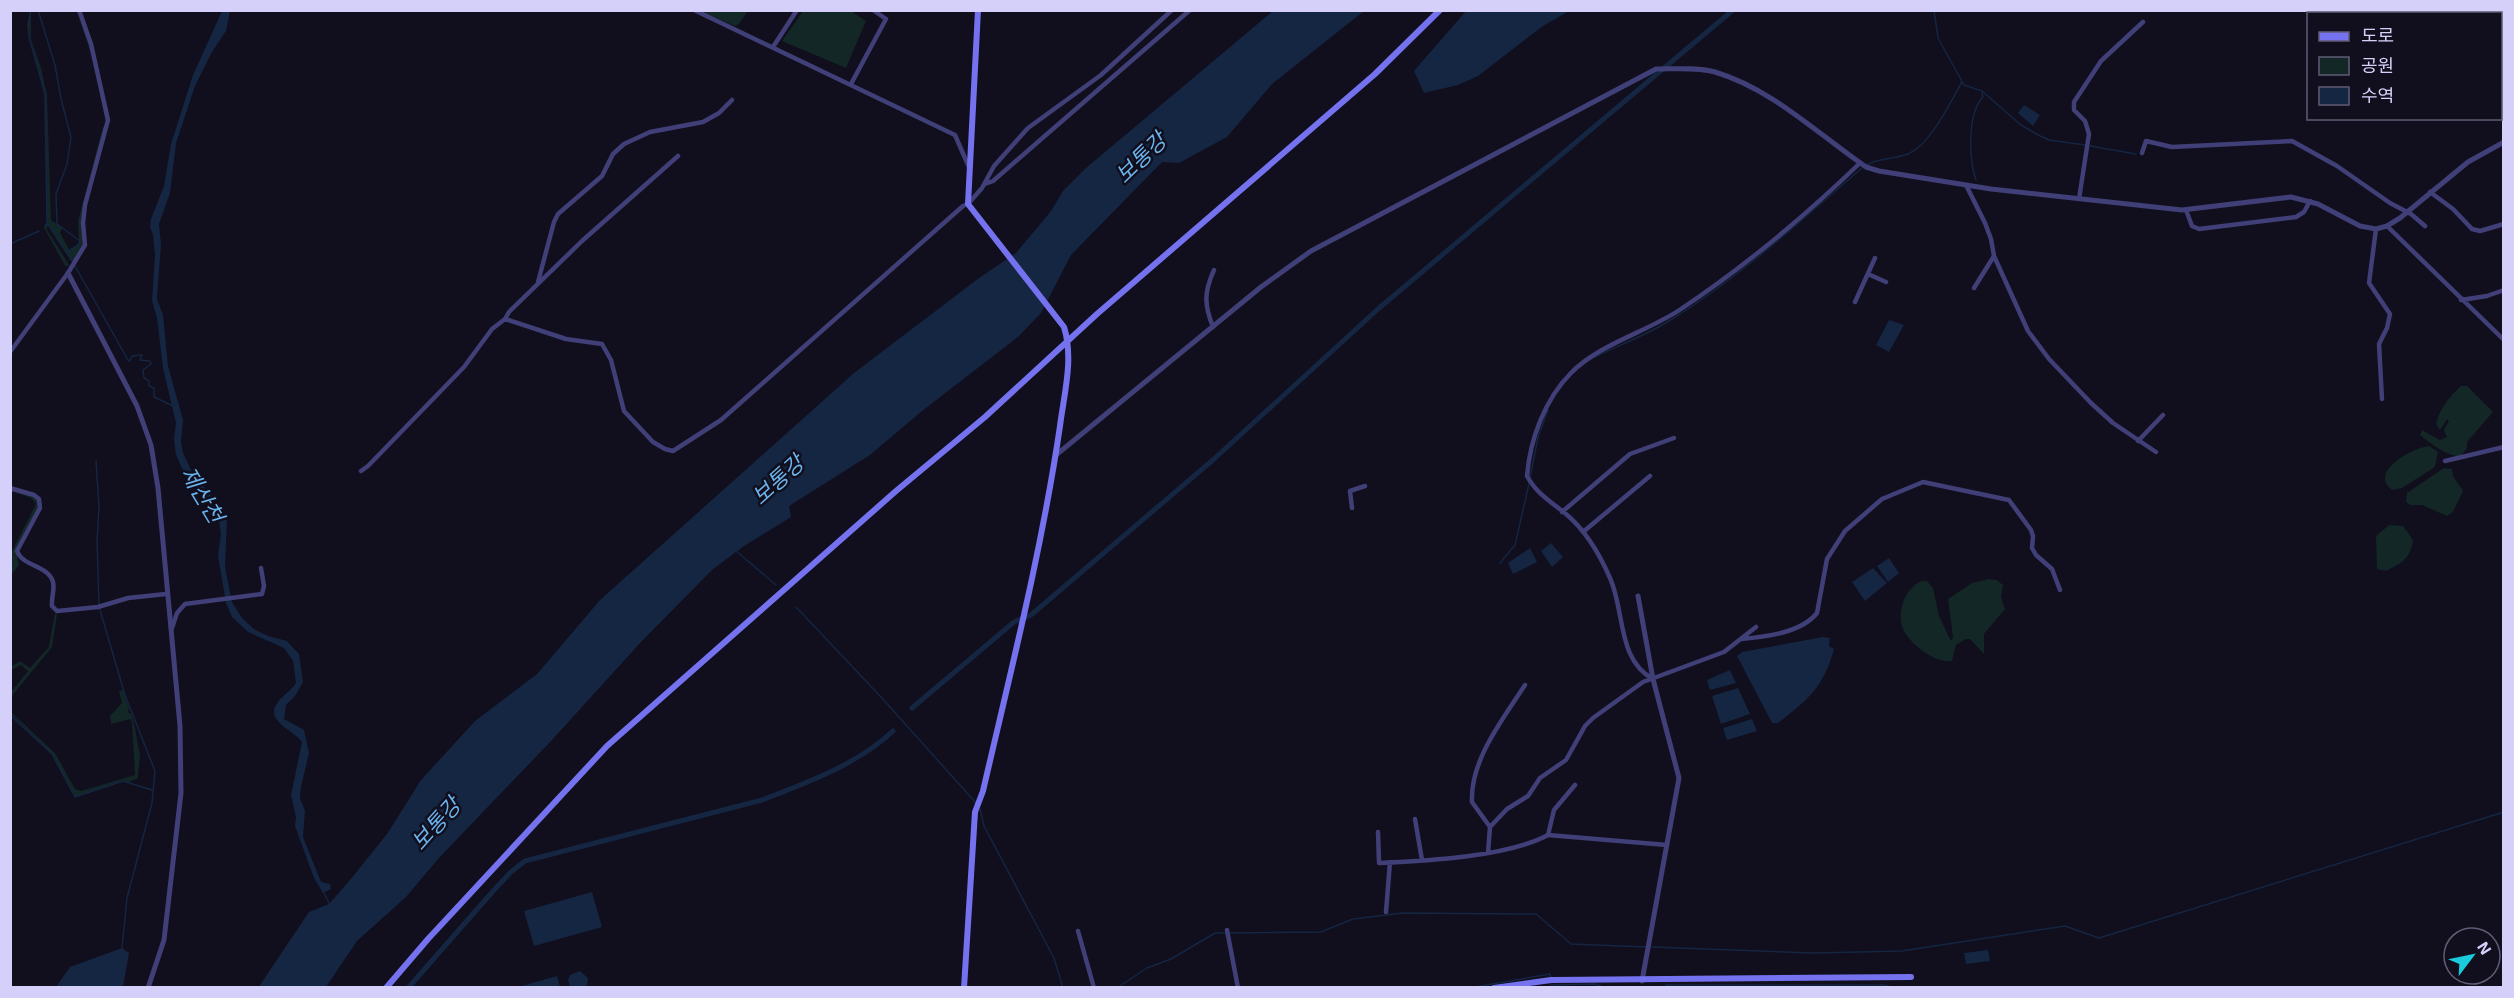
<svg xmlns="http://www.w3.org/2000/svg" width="2514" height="998" viewBox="0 0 2514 998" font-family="'Exo 2','Noto Sans KR',sans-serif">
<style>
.green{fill:#122726}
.water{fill:#142642}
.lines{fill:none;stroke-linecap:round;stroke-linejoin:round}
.stream{stroke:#142642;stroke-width:1.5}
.canal{stroke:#142642;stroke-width:5}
.minor{stroke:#403f77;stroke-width:4.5}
.tertiary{stroke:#403f77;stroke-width:5}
.secondary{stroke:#7472ee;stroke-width:6}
.labels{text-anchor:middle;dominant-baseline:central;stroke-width:5;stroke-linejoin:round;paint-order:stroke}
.water-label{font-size:22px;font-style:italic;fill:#6ab3ed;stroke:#110e1d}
</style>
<rect width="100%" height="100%" fill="#110e1d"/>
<!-- green -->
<path class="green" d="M31,11v28l10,29 6,27 4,125 11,8 -2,5 10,18 9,-8 -1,-22 25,-94 3,-3 -13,-65 -17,-48 14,35 17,75 -21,72 -5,27 2,26 -10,16 -24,-36 -3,2 23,37 -3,2 -22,-39 3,-5 -2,-129 -15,-57 -2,-13z
M700,11h48l-9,13 -4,2z
M803,11h48l15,10 -20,47 -64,-27z
M2461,386h6l26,26 -26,30v6l-7,9c-14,-2 -29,-13 -40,-22l2,-5 18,10 7,-3 -3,-7 5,-9 -2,-2 -7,11 -4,-6c4,-16 13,-27 25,-38z
M2429,446l9,6 -3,15 -33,21 -10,2c-24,-18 20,-42 37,-44z
M2444,468l8,1 1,7 10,15 -10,21 -6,4 -25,-11h-12l-4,-3 1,-9z
M11,489l27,10 1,8 -23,44 3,14 -8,10v-22l25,-49 -5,-6 -20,-7z
M2389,525l14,1 10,14c-2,18 -11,23 -27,31l-9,-2 -1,-33z
M1989,579l8,1 6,5 -2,12 4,12 -21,25v20l-14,-15h-4l-10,6 -4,16c-15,3 -39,-15 -47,-28 -8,-13 -4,-34 6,-44 5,-5 9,-9 16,-8l6,7 6,28 12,25 2,-4 -5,-38 24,-16z
M55,613l2,1 -5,33 -41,50v-5l17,-21 -7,-6 -10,5v-3l9,-6 10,7 19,-21z
M123,690l7,21 -2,-2 1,5 2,-1c5,14 5,26 9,41 0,2 -2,18 -2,24l-9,4 -6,-2 -48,17 -23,-43 -41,-40 -1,-3 45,42 20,36 6,2 54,-16 -3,-53 -2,-3 -19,5 -1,-8 12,-13 -3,-12z"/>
<!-- water -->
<path class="water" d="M222,11h8l-4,20 -14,21 -17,34 -19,57 -6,50 -11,31 2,20 -4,55 6,16 5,51 15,54 -2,22 2,11 8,17 28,36 8,13 -2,48 7,35 10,16 12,11 14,7 19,5 12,13 4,28 -8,14 -9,9 -2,14 20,11 5,23 -8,34 -1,11 5,13 -2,26 18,45 9,2 1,5 -8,4 -9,-15 -19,-52 1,-9 -5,-22 11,-53c-6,-10 -36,-20 -26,-37 4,-8 14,-13 20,-22l-3,-22 -9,-13 -36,-16 -16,-15 -6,-14 -8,-47 3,-22 -2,-14 -34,-45 -9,-20 -2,-16 2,-16 -13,-55 -6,-50 -5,-17 3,-46 -2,-20 -3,-8 1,-8 13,-33 7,-42 22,-69z
M1273,11h91l-92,73 -45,53 -48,26 -17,-1 -91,93 -30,58 -23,24 -96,74 -52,44 -81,51 2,11 -47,29 -32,24 -71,72 -89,98 -113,118 -33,39 -49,44 -31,46 -68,1 51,-76 20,-8 21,-24 37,-46 34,-54 54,-59 62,-47 63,-74 254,-227 125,-95 37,-25 35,-42 12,-20 23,-23z
M1466,11v-1l103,1 -26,15 -65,50 -20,9 -34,8 -10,-22z
M2024,105l16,10 -7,11 -15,-13z
M1889,320l15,5 -15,27 -13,-7z
M1551,543l12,14 -11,10 -11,-16z
M1530,548l7,14 -24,12 -5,-11z
M1889,558l10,15 -11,9 -11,-16z
M1873,568l14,15 -22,18 -13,-19z
M1823,637l7,1 -1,8 5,3c-11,39 -25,50 -56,74h-6l-35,-67 5,-4z
M1730,670l6,13 -26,7 -3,-10z
M1738,688l12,26 -29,10 -9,-28z
M1752,719l5,12 -30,9 -4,-12z
M592,892l10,35 -68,19 -10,-35z
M122,948l7,5 -6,34h-67l14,-20z
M1988,950l2,11 -24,3 -2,-11z
M580,971l8,7 -1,9h-17l-2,-7 2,-5z
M557,976l3,11h-42z"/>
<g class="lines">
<!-- stream -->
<path class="stream" d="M31,10l-3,14 1,13 16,57 2,129
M38,10l17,55 6,34 10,38 -4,27 -11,30 1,30 23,17 -2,4 -11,7
M1934,10l4,28 26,47 18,6 39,34 17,10 11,5 36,5
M2090,146l46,8
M1866,165c13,-7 28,-6 42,-11 23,-10 41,-50 54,-72
M1976,180c-7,-20 -9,-67 7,-83l-1,-5
M45,226l2,-3 25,38
M10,244l29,-13
M75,266l53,94 2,1 2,-5 10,-1 -2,5 10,1 1,3 -8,6 1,8 5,3v5l5,2v9l19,9
M1591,359c25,-13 54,-23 78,-38 70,-43 131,-100 193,-153
M96,461l3,46 -2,34 2,64
M1530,478l8,-41 10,-27
M735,550l41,35
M1500,563l15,-18 14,-61
M796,607l85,90 95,106
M100,610l25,85 30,76 -3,32 -25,95 -5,50
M10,715l42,39 23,43 48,-16 29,9
M980,809l4,17 70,132 9,30
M324,893l6,12
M1652,947l162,6 88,-2 163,-25 34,12 405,-126
M1550,982l1,3 44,-1 11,4
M1117,988l30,-20 24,-9 44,-26 106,-1 32,-13 50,-6 133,1 35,30 76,3
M1469,988l81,-14 1,4
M1664,988l2,-3h218l12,3"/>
<!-- canal -->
<path class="canal" d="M912,708l102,-86 17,-7 183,-156 164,-150 355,-299
M408,988l86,-98 17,-18 14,-11 237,-61c45,-17 96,-36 131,-69"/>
<!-- minor -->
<path class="minor" d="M694,10l261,125 13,30
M773,47l24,-37
M851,84l35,-65 -13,-9
M2142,153l4,-12 26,6 120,-6 45,25 53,37 21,11 14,12
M985,184l8,-3 197,-171
M1966,185l19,38 6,16 3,17 34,75 21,28 42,44 22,20 43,29
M2430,192l23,17 19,20 8,2 24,-7
M2079,199l10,-65 -4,-13 -11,-11v-8l27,-41 42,-39
M2186,210l6,16 7,3 97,-12 8,-5 6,-11
M2387,226l117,114
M2376,229l-7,54 21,31 -3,14 -8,16 3,55
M1868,274l18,8
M538,282l16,-60 4,-8 44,-38 11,-22 11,-10 26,-12 53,-10 16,-9 13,-13
M1974,288l20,-32
M2461,300l26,-4 17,-6
M1855,302l20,-44
M505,319l61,20 36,5 9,16 13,51 29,31 12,7 8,2 48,-31 242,-214 5,-2 14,-16 12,-22 34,-38 73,-53 71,-65
M1213,327c-9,-22 -9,-35 1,-57
M10,352l58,-79 17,-28 -2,-22 2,-18 23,-85 -17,-76 -12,-34
M2138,441l25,-26
M2445,461l59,-14
M361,471l7,-5 96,-99 28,-38 13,-10 4,-7 73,-71 96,-85
M10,488l24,7 5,4 1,9 -23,43c6,16 31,14 36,31 2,8 -2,16 -1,24l5,5 41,-4 30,-9 38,-4
M1352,508l-2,-17 15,-5
M1562,512l68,-58 44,-16
M1583,532l67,-56
M172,628l5,-15 8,-9 77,-10 2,-8 -3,-18
M1741,639c24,-2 60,-6 76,-26l10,-54 18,-28 37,-32 41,-17 86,18 22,30 2,6 -1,12 4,7 16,14 8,21
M1653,679c-36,-19 -28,-68 -43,-101 -10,-23 -25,-48 -44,-64 -15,-12 -30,-21 -39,-38 3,-37 18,-77 44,-103 28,-29 76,-41 110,-64 63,-42 124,-93 179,-146
M1415,819l7,41
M1490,827l-18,-25c-2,-42 31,-83 53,-117
M1378,832l1,31c46,-2 128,-6 169,-28l6,-25 21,-25
M1548,835l119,10
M1488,853l2,-26 17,-18 21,-13 12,-18 26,-18 19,-34 8,-8 50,-36 81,-30 32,-25
M1386,912l4,-50
M1227,930l11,58
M1078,931l16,57"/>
<!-- tertiary -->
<path class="tertiary" d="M68,273l69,133 14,39 7,43 22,238 1,67 -17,147 -16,48
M1056,455l205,-168 50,-36 345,-182c19,0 40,-2 59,3 57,17 103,62 151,95l13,4 112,18 191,21 109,-13 27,7 42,22 16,3 11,-3 13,-8 68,-56 36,-20
M1638,596l15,83 26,99 -37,203"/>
<!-- secondary -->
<path class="secondary" d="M386,988l42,-49 179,-193 289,-255 89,-74 112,-103 278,-240 65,-64
M964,988l11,-176 8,-21c28,-121 59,-242 77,-365 4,-32 14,-67 4,-99l-96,-123 10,-194
M1494,988l57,-8 360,-3"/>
</g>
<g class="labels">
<!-- water labels -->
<g class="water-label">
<text transform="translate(1140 157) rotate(-44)">보통강</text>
<text transform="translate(777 479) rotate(-42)">보통강</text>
<text transform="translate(203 494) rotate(59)">제산천</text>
<text transform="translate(435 823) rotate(-48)">보통강</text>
</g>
</g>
<!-- border -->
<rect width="2514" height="998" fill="none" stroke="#d4d0f9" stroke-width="24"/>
<!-- legend -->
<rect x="2307" y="12" width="195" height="108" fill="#110e1d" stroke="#5f5c75" stroke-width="1.5"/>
<rect x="2319" y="32" width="30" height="9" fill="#7472ee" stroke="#5f5c75" stroke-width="1.5"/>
<text x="2361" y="42" font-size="18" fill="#d4d0f9">도로</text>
<rect x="2319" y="57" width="30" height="18" fill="#122726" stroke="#5f5c75" stroke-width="1.5"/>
<text x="2361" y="72" font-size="18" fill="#d4d0f9">공원</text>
<rect x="2319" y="87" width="30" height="18" fill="#142642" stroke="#5f5c75" stroke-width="1.5"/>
<text x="2361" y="102" font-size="18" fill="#d4d0f9">수역</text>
<!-- north arrow -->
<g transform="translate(2472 956) rotate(58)"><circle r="28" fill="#110e1d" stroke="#5f5c75" stroke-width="1.5"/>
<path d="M0-4.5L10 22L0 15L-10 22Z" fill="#1acbdc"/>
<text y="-9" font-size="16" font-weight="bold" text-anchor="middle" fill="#d4d0f9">N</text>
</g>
</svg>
